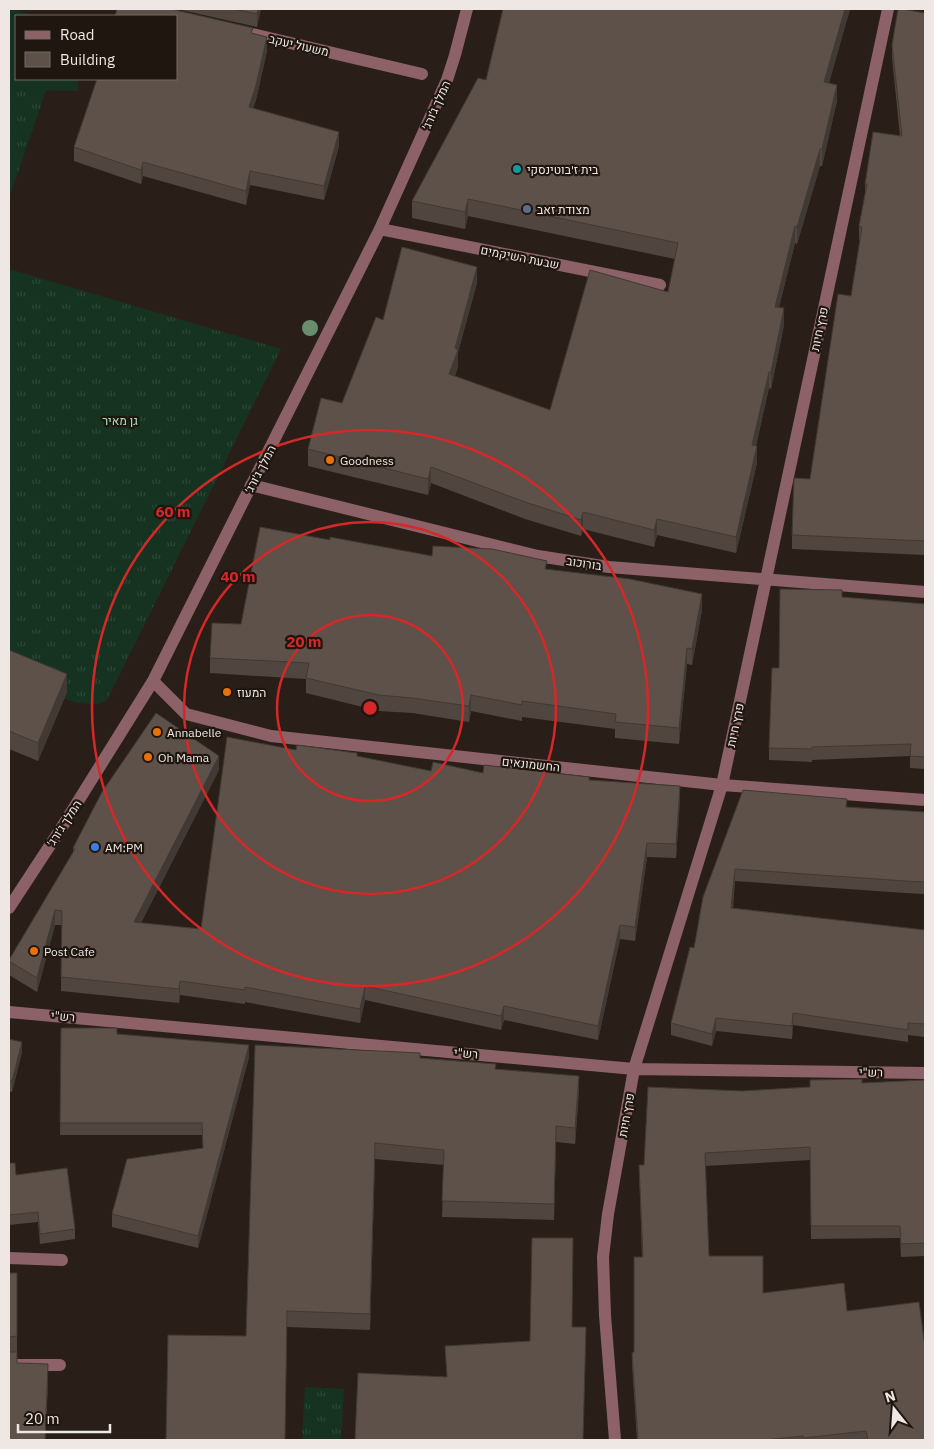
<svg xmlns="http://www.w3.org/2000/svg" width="934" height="1449" viewBox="0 0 934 1449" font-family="'IBM Plex Sans',Heebo,sans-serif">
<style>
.grass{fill:url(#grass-tufts)}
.pitch{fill:#163321}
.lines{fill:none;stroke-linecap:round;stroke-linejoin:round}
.minor{stroke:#8c6168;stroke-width:12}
.tree{fill:#6a8c6f}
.wall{fill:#50463f}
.shaded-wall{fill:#413933}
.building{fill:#5d5149;stroke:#413933}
.ring{fill:none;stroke:#d62828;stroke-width:2.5}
.culture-dot{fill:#0f9aa8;stroke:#1f160f;stroke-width:2}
.service-dot{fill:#5c6f8a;stroke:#1f160f;stroke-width:2}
.food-dot{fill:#e8710a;stroke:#1f160f;stroke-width:2}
.shop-dot{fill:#3f7fe0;stroke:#1f160f;stroke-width:2}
.labels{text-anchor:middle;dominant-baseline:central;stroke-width:4.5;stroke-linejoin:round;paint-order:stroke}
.street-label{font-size:12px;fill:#efe7e3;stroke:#1f160f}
.poi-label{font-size:12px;fill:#efe7e3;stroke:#1f160f;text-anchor:start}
.park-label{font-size:12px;fill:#9fe6b6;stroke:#1f160f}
.centre{fill:#d62828;stroke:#1f160f;stroke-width:2.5}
.ring-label{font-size:15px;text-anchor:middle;font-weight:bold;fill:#d62828;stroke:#1f160f;stroke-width:4.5;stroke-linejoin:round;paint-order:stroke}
</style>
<defs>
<pattern id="grass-tufts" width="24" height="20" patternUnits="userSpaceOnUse" patternTransform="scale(1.25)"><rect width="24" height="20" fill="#163321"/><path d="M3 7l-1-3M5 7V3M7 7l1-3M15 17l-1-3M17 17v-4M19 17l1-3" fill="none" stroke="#2d4736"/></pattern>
</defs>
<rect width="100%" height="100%" fill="#291f18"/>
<!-- grass -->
<path class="grass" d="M9,9l29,7h-22v63h34l-41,119z
M9,269l272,80 -174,351 -9,4 -20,-1 -69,-22z
M305,1387l39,2 -3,51h-39z"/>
<!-- pitch -->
<path class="pitch" d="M9,26h7v53h62v12l-69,-1z"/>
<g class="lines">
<!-- minor -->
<path class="minor" d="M252,34l170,40
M380,229l280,56
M251,485l287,71 71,11 316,25
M153,681l33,33 85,22 451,49 203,15
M9,908l53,-81 91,-146 227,-452 67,-149 8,-25 12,-46
M9,1012l625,57 291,4
M9,1258l53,2
M9,1365h51
M615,1440l-10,-125 -2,-58 5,-43 26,-145 88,-284 166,-776"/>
</g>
<!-- trees -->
<circle class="tree" cx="310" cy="328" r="8"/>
<!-- wall -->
<path class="wall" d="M177,9h84l-4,18z
M850,9l-21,74 8,18 -15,65h-2l-23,78 -2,-1 -16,64 5,18 -13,64 -2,-1 -13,58 1,17 -21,90 -79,-18 -3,12 -71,-18 -2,7 -56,-17 -94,-36 -3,12 -120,-29v-17l34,-46 41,-83 94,-37 -19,69v15l-3,9 95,34 118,-118 7,-33 -207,-43 -3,13 -53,-11v-17l74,-121z
M925,13v542l-133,-6v-14l18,-56 41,-183 9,-56h-1v-14l6,-33v-9l35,-48 -8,-78v-13z
M253,33l14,18 -11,49 -3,8 86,38 -15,54 -74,-15 -4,20 -103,-29 -2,8 -67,-23v-14z
M330,540l102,16 115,13 155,41 -10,55 -5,-1 -8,80 -64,-6v-9l-93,-12v4l-51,-10 -2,11 -57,-9 -33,-2 -73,-18v-14l-96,-6v-15l31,-34z
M842,597l83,7v165l-15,-1v-12l-98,4v2l-43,-2v-12l10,-80z
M9,650l58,42 -29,69 -29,-12z
M296,750l61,7 74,14 52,2 106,7 91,20 -4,58 -29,-1 -12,84 -15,-2 -22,101 -94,-20 -3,10 -136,-30 -5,23 -115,-21v2l-65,-9 -1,8 -118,-12 1,-66h-7l-18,67 -28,-17v-15l64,-108v-4l146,-78 -78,153 60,6z
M743,790l104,17 78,5v82l-20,-1 -170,-12 -2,27 192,22v107l-17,-2v7l-115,-17 -1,14 -76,-8 -4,15 -41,-11v-12z
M61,1028l188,29 -51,191 -86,-21v-13l91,-66 -1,-13h-142z
M9,1039l13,13 -10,40 -3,-1z
M420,1058l76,11 83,23 -4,52 -19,-2 -2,78 -112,-3 2,-52 -69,-6 -5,171 -83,-3 -41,9z
M925,1080v176l-24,1 -1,-19 -89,1 -1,-79 -105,6 4,90 54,37 84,18 78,129h-288l-5,-75v-12l2,-1 8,-95 -3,-92h5l98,-74 68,-4 52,-4z
M9,1163l7,12 59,54v10l-35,5 -2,-22 -29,3z
M9,1273h8v90l31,22 -3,55h-36z"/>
<!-- shaded-wall -->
<path class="shaded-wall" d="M258,9h3l-4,18v-13z
M845,9h5l-26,90v-17z
M267,37v14l-11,49 -7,21v-14z
M837,85v16l-15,65v-17z
M339,132v14l-15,54v-14z
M820,149v17l-23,78v-17z
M143,162v14l-2,8v-14z
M250,171v14l-4,20v-14z
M468,199v17l-3,13v-17z
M795,226v17l-20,80v-16z
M477,267v16l-19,69v15l-9,23v-16z
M784,308v17l-13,64v-17z
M769,372v16l-17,74v-17z
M757,446v17l-21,90v-16z
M431,467v16l-3,12v-16z
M583,512v17l-2,7v-16z
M657,519v16l-3,12v-17z
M702,594v16l-10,55v-16z
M687,648v16l-8,80v-16z
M67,674v18l-29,69v-18z
M471,695v16l-2,11v-16z
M219,756v14l-85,166v-14z
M680,786v14l-4,58v-14z
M647,843v14l-12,84v-14z
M735,869v12l-4,40v-13z
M55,910v15l-18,67v-14z
M620,925v14l-22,101v-14z
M180,981v14l-1,8v-14z
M365,986v14l-5,23v-14z
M504,1006v14l-3,10v-14z
M793,1013v12l-1,14v-13z
M716,1018v13l-4,15v-12z
M22,1042v10l-10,40v-11z
M249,1045v12l-51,191v-12z
M579,1076v16l-4,52v-16z
M556,1126v16l-2,78v-16z
M375,1143v16l-5,171v-16z
M48,1364v21l-3,55z"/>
<!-- building -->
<path class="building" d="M117,9h54l82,19 -2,5 16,4 -11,48 -7,22 90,25 -15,54 -74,-15 -4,20 -103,-29 -2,8 -67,-23 23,-68h79v-63h-61z
M234,9h24l-1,5z
M503,9h342l-21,73 13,3 -15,64h-2l-23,78 -2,-1 -20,81 9,1 -13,64h-2l-17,73 5,1 -21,91 -79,-18 -3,11 -71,-18 -2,8 -56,-18 -94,-35 -3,12 -120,-30 13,-51 21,5 34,-86 7,3 19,-73 75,20 -22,81 3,2 -9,24 101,36 40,-140 78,22 10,-49 -210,-44 -3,13 -53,-11 66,-123 8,2z
M898,9h4l23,4v528l-133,-6 2,-57 16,1 28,-185 13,2 11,-69 -3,-1 8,-42h-2l8,-52 29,4 -10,-91z
M260,527l70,13v-3l102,19 1,-10 59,3 55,12 -2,8 85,10 72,15 -10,55 -5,-1 -8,80 -64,-6 1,-8 -94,-13v4l-51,-10 -2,11 -57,-8 -33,-3 -73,-17 3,-15 -99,-5 2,-35 29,1z
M780,589l62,1v7l83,7v153l-15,-1 1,-12 -99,3v2l-43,-1 3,-80h7z
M9,650l58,24 -29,69 -29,-12z
M156,713l63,43 -85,166 67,7 26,-192 69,13 1,-5 60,8v3l74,15 2,-9 50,11 1,-8 105,12v3l91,6 -4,58 -29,-1 -12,84 -15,-2 -22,101 -94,-20 -3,10 -136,-30 -5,23 -115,-22v3l-65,-9 -1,8 -118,-12 1,-66 -7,-1 -18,68 -28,-17v-1l66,-111 -2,-1 29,-56z
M743,790l104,9 -1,8 79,5v70l-20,-1 -170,-12 -4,39 194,22v94l-17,-1v7l-115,-17 -1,13 -76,-8 -4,16 -41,-11 19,-76 4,1 9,-51z
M61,1028h56v6l132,11 -51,191 -86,-22 15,-55 76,-11 -1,-25h-142z
M9,1039l13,3 -10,39h-3z
M255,1045l165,8v5l76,6 -1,5 84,7 -4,52 -19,-2 -2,78 -112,-3 2,-51 -69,-7 -5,171 -83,-3 -2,129h-119l2,-105 78,1z
M862,1079v4l63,-3v163l-24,1 -1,-18h-89l-1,-79 -105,6 4,103h54v37l81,-10 3,28 72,-9 6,46v92h-57l-2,-9 -63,7v-2l-38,4h-127l-6,-87 2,-1v-95h9l-4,-92h5l4,-78 94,4 68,-4v-7z
M9,1163h6l1,12 51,-7 8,61 -35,5 -2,-22 -29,3z
M532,1238h41l-1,89h14l-3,113h-228l3,-67 89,4 -2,-31 85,-5z
M9,1273h8v63l-8,1z
M9,1352h8v11l31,1 -3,76h-36z"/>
<!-- distance rings -->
<g class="ring">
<circle cx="370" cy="708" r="93"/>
<circle cx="370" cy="708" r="186"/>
<circle cx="370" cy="708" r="278"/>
</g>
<!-- markers -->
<circle class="culture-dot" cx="517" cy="169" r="5"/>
<circle class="service-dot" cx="527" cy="209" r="5"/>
<g class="food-dot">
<circle cx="330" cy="460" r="5"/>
<circle cx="227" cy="692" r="5"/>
<circle cx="157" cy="732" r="5"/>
<circle cx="148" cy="757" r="5"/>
<circle cx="34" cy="951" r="5"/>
</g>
<circle class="shop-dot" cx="95" cy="847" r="5"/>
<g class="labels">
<!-- street labels -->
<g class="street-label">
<text transform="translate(299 45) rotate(13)">משעול יעקב</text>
<text transform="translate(436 105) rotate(-66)">המלך ג׳ורג׳</text>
<text transform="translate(520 257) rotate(11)">שבעת השיקמים</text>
<text transform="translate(819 329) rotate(-78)">פרץ חיות</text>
<text transform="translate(260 469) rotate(-62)">המלך ג׳ורג׳</text>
<text transform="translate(584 563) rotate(9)">בורוכוב</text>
<text transform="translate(735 725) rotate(-78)">פרץ חיות</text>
<text transform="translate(531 764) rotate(6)">החשמונאים</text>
<text transform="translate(64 823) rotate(-57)">המלך ג׳ורג׳</text>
<text transform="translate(63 1016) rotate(5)">רש"י</text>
<text transform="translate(466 1053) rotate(5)">רש"י</text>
<text transform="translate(871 1072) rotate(1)">רש"י</text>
<text transform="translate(626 1115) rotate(-80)">פרץ חיות</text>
</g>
<!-- poi labels -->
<g class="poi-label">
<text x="527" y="169">בית ז'בוטינסקי</text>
<text x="537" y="209">מצודת זאב</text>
<text x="340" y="460">Goodness</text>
<text x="237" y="692">המעוז</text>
<text x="167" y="732">Annabelle</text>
<text x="158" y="757">Oh Mama</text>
<text x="105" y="847">AM:PM</text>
<text x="44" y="951">Post Cafe</text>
</g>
<!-- park labels -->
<g class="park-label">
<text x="120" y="420">גן מאיר</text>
</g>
</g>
<circle cx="370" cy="708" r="8" class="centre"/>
<g class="ring-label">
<text x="173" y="517">60 m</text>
<text x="238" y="582">40 m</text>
<text x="304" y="647">20 m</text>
</g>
<!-- border -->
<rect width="934" height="1449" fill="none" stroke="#efe7e3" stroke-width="20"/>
<!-- legend -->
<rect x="15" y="15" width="162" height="65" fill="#1f160f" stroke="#726a64"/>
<rect x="25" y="31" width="25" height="8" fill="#8c6168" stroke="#726a64"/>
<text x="60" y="40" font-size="15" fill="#efe7e3">Road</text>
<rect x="25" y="52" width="25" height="15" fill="#5d5149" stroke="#726a64"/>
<text x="60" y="65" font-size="15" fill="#efe7e3">Building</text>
<!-- north arrow -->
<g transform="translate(894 1409) rotate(343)" stroke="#1f160f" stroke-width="4" paint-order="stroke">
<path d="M0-4L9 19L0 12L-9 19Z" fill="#efe7e3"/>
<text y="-8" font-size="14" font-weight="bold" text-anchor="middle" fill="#efe7e3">N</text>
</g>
<!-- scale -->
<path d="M18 1424v8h92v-8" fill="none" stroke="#efe7e3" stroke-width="2.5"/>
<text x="25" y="1424" font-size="15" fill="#efe7e3" stroke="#1f160f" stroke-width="4" paint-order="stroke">20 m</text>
</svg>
